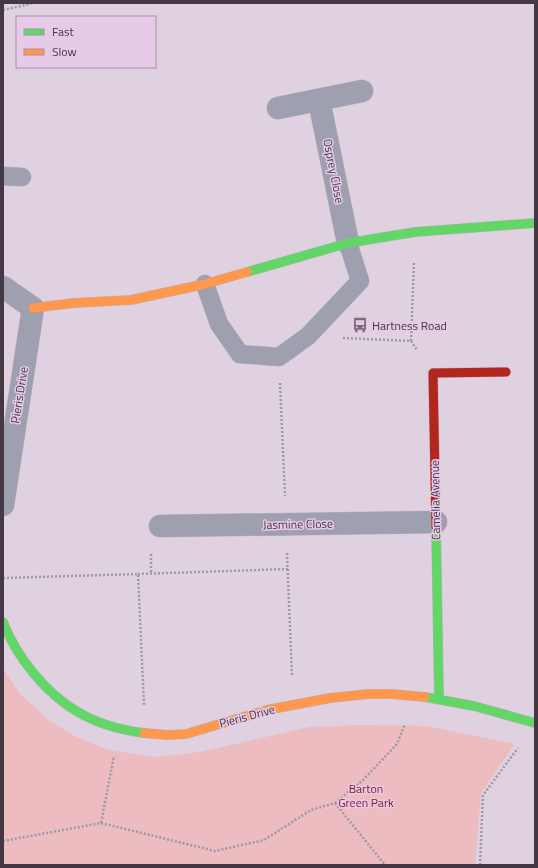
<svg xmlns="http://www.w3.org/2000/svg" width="538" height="868" viewBox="0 0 538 868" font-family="'Titillium Web',sans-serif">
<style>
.green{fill:#ecbcc1}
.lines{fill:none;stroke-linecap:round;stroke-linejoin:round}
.lane-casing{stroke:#bdb1bd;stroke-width:19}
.street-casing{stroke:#bdb1bd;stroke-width:23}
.fast-casing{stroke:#bdb1bd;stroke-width:10}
.slow-casing{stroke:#bdb1bd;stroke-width:10}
.jam-casing{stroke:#bdb1bd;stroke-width:10}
.path{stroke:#9a9aa6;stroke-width:2.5;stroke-dasharray:2 2;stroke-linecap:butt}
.lane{stroke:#9e9faf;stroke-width:18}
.street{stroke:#9e9faf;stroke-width:22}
.fast{stroke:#63d668;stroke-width:9}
.slow{stroke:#ff974d;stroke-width:9}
.jam{stroke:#b3261e;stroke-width:9}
.labels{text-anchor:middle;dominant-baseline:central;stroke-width:3;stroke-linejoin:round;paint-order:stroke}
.street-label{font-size:12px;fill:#433844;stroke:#e6cae8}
.poi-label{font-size:12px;fill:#433844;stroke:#e6cae8;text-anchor:start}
.park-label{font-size:12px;fill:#89151f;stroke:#e6cae8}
</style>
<rect width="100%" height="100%" fill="#e0d1e1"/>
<!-- green -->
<path class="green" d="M3,669l18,26 28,25 24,15 35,15 48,7 43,-5 111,-25 51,-2 66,1 88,18 -34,49 -6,72h-472z"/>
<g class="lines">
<!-- lane casing -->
<g class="lane-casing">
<path id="lane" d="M3,176l19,1
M205,284l14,40 21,30 39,3 29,-21 52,-55 -12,-38"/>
</g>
<!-- street casing -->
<g class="street-casing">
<path id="street" d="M319,100l29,143
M278,108l84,-17
M3,287l30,21 -30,197
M160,526l276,-4"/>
</g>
<!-- fast casing -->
<g class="fast-casing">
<path id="fast" d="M247,272l101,-29 67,-11 120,-9
M436,527l3,172
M3,622c13,34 43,72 75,90 20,12 43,18 66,21
M425,697l49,9 61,17"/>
</g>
<!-- slow casing -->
<g class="slow-casing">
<path id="slow" d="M33,308l41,-5 57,-3 74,-16 42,-12
M144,733l24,2 18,-1 81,-24 63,-12 39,-4h21l35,3"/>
</g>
<!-- jam casing -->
<g class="jam-casing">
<path id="jam" d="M436,527l-3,-154 73,-1"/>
</g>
<!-- path -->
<path class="path" d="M3,10l31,-7
M343,338l68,3 6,9
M411,341l3,-80
M280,383l5,113
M287,553l5,123
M151,554v19
M138,574l150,-5
M3,578l135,-4 6,131
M335,803l50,62
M101,823l114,28 49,-11 47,-30 24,-7 28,-23 34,-36 8,-20
M3,841l98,-18 13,-67
M480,865l3,-70 35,-47"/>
<!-- lane -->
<use href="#lane" class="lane"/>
<!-- street -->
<use href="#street" class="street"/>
<!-- fast -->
<use href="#fast" class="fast"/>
<!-- slow -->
<use href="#slow" class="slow"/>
<!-- jam -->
<use href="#jam" class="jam"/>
</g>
<!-- icons -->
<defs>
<g id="bus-bare" transform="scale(1.2)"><path d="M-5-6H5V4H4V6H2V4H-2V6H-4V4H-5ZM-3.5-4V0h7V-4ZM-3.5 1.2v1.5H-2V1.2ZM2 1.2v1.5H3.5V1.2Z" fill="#7a6e7b" stroke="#e6cae8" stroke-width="2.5" paint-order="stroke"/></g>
</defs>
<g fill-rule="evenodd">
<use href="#bus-bare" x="360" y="325"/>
</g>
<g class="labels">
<!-- street labels -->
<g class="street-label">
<text transform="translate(334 171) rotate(79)">Osprey Close</text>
<text transform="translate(19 395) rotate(-81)">Pieris Drive</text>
<text transform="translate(435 500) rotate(-91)">Camelia Avenue</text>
<text transform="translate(298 524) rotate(-1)">Jasmine Close</text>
<text transform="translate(247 716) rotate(-15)">Pieris Drive</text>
</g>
<!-- poi labels -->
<g class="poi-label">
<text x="372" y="325">Hartness Road</text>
</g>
<!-- park labels -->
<g class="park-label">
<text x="366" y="788">Barton<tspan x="366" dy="14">Green Park</tspan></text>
</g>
</g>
<!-- border -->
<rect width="538" height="868" fill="none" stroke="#433844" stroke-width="8"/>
<!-- legend -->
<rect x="16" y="16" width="140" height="52" fill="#e6cae8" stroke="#a590a6"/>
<rect x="24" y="29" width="20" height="6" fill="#63d668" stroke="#a590a6"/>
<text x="52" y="36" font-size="12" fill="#433844">Fast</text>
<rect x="24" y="49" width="20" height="6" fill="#ff974d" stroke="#a590a6"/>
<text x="52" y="56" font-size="12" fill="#433844">Slow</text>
</svg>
